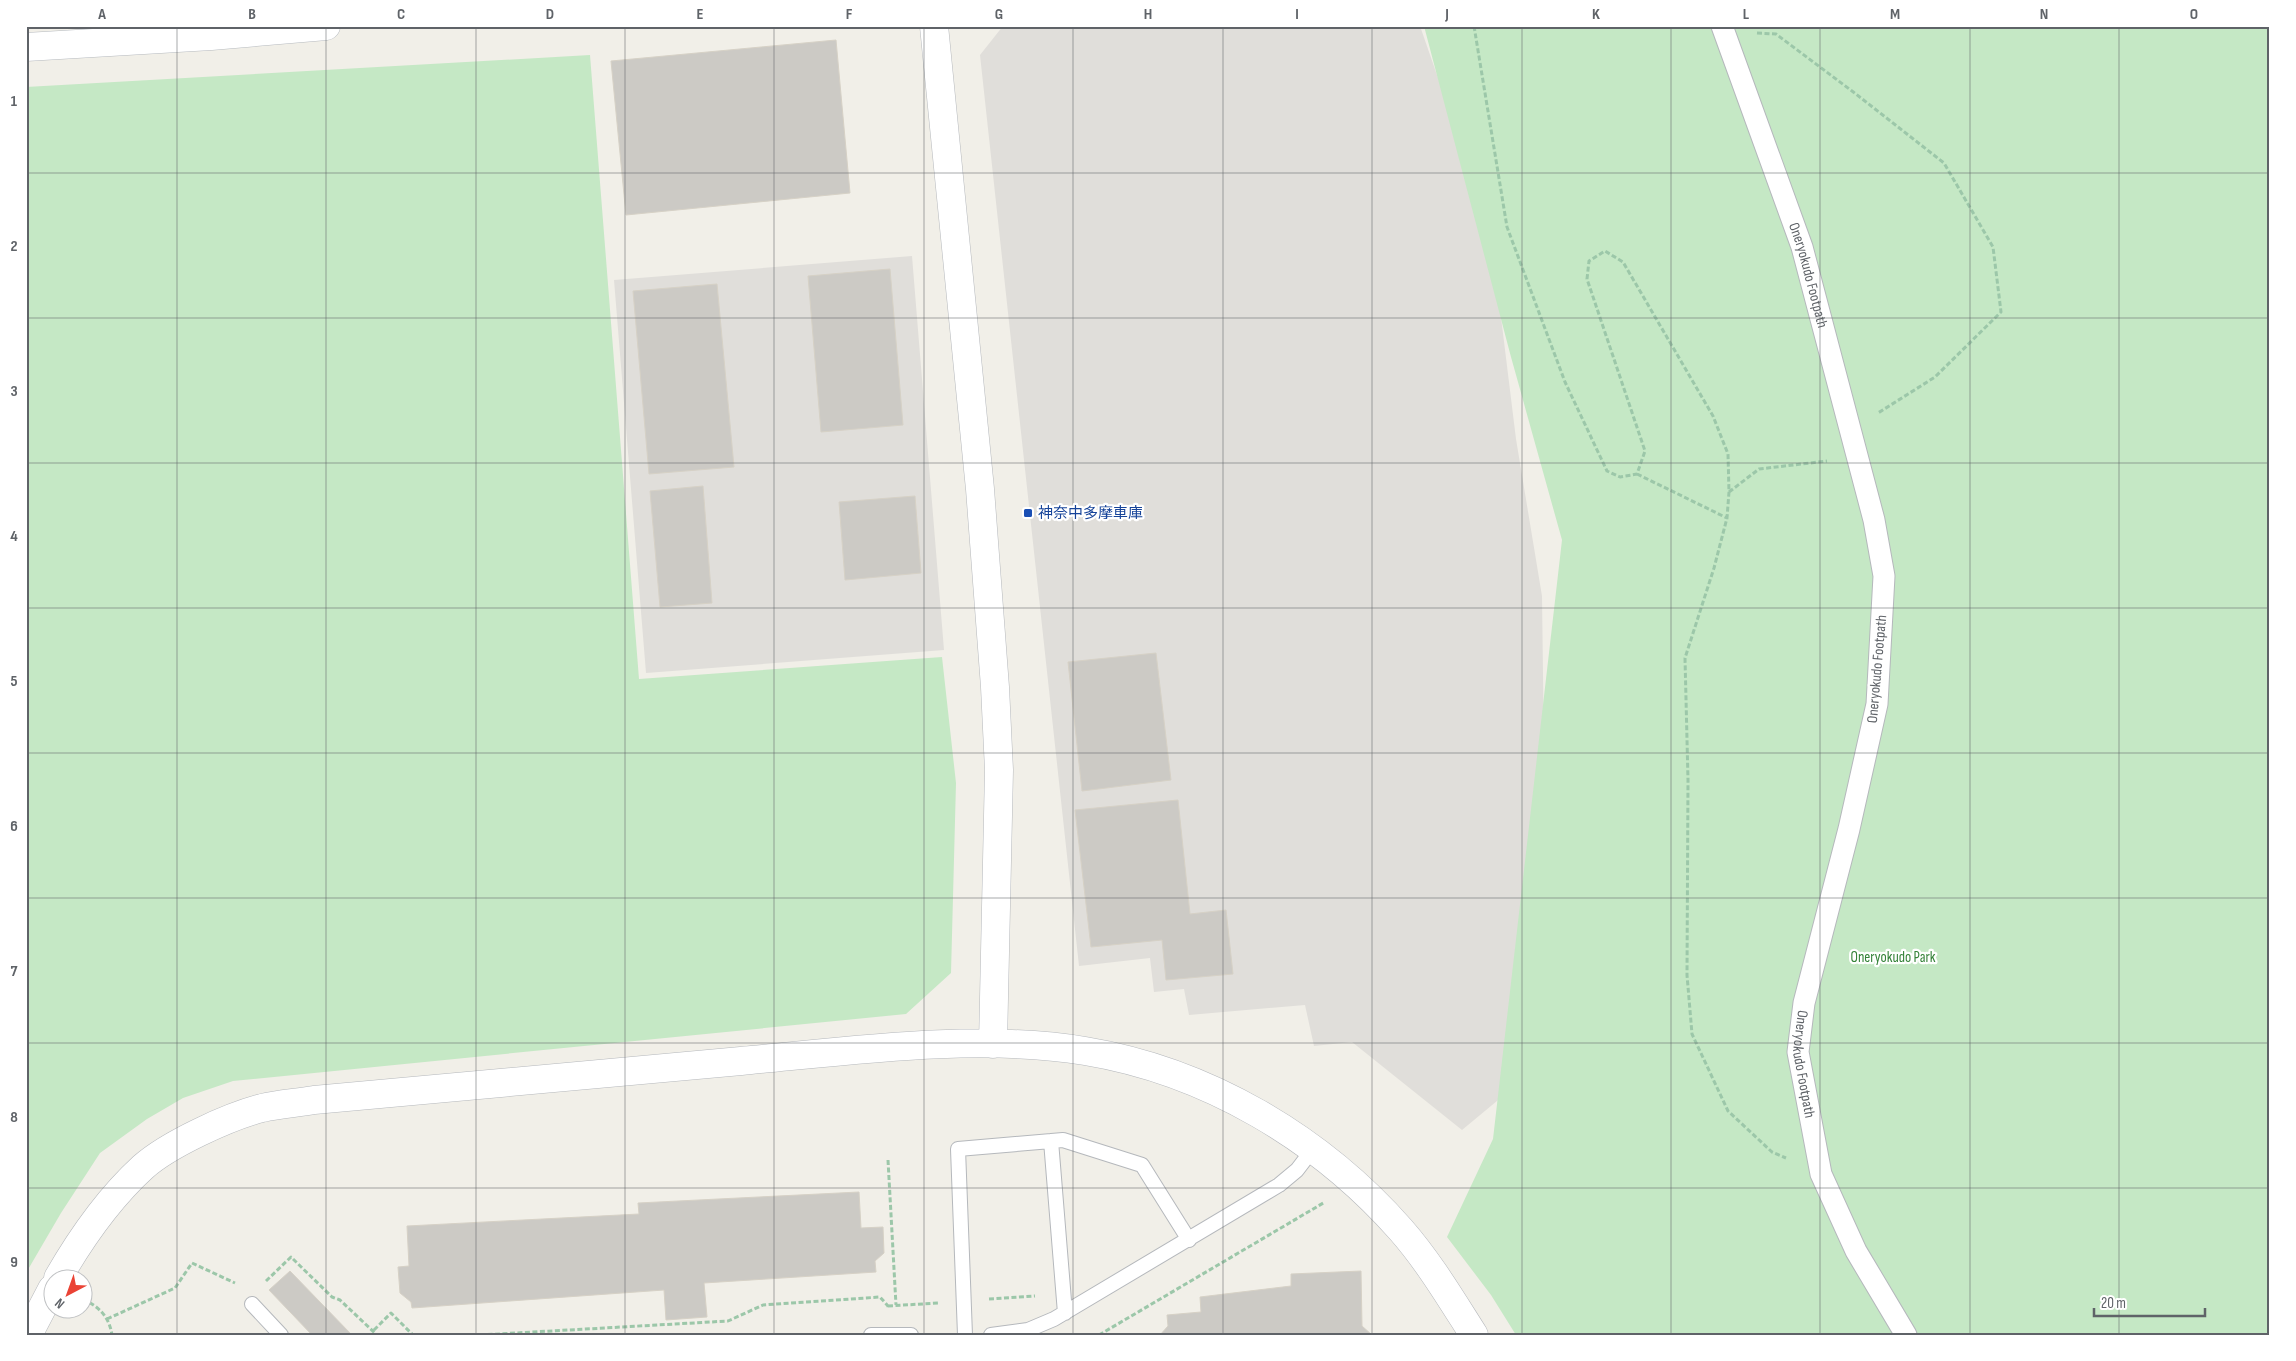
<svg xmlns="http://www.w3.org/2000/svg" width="2296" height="1361" viewBox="0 0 2296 1361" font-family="'Sofia Sans Condensed','Noto Sans JP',sans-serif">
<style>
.industrial{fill:#e0deda}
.green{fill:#c5e8c5}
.building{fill:#cccac5;stroke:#d6d1c6}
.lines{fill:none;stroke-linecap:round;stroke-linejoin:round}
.service-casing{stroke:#b5b8bc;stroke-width:16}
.pedestrian-casing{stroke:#b5b8bc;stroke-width:23}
.tertiary-casing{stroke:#b5b8bc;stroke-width:29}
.secondary-casing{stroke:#b6babf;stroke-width:29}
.path{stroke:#9cc7a9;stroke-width:3;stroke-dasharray:5 2.5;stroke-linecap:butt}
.service{stroke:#fff;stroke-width:14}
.pedestrian{stroke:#fff;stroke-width:21}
.tertiary{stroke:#fff;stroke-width:28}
.secondary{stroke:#fff;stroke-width:28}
.grid{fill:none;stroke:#5f6368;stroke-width:1;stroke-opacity:0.55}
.transit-dot{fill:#1a4fb4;stroke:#fff;stroke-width:2}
.labels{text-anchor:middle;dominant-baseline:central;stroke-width:4.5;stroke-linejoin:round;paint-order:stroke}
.street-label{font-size:15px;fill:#5f6368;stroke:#fff}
.transit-label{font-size:15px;fill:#164399;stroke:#fff;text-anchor:start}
.park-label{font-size:15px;fill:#348238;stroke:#fff}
.neatline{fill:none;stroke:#5f6368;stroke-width:2}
.grid-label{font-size:16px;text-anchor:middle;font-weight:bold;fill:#5f6368}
</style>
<rect width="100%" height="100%" fill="#f1efe8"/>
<!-- industrial -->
<path class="industrial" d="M1003,26h417l70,202 26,211 26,157 2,157 -35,338 -47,39 -110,-88 -38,4 -9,-41 -116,10 -5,-26 -30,3 -4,-34 -71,8 -99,-911z
M912,256l32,394 -298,23 -32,-393z"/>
<!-- green -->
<path class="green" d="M1424,26h846v1309h-754l-25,-40 -44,-58 46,-98 69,-599 -51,-183z
M590,55l49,624 303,-22 14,126 -5,190 -45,41 -673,67 -50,17 -36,21 -47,34 -39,60 -35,60v-1186z"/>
<!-- building -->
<path class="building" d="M836,40l14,153 -224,22 -15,-154z
M890,269l13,156 -82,7 -13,-156z
M717,284l17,183 -85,7 -16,-183z
M703,486l9,117 -52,4 -10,-116z
M915,496l6,77 -76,7 -6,-78z
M1156,653l15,127 -89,11 -14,-129z
M1178,800l12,114 36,-4 7,64 -67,6 -4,-40 -71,7 -16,-137z
M859,1192l2,36 22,-1 1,26 -9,8 1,11 -172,11 3,34 -41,3 -2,-30 -252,18 -1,-6 -11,-9 -2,-26 11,-1 -2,-40 232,-12 -1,-11z
M290,1271l60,62 -1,2h-37l-43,-45z
M1361,1271l1,55 10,9h-212l8,-9 -1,-11 34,-3 -1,-15 91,-11v-12z"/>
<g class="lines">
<!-- service casing -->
<g class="service-casing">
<path id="service" d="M1051,1141l14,172
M252,1304l29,31
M871,1335h40
M965,1335l-7,-186 105,-9 79,25 47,75
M991,1335l37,-5 26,-11 225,-134 18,-15 16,-21"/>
</g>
<!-- pedestrian casing -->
<g class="pedestrian-casing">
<g id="pedestrian">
<path id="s1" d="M1722,26l80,221 72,273 10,56 -7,128 -28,125 -45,174 -6,49 23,122 35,77 50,84"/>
</g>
</g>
<!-- tertiary casing -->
<g class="tertiary-casing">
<path id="tertiary" d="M934,26l46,463 15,198 4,83 -6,274
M58,1278c23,-40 50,-79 85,-111 26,-23 85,-50 119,-59 17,-4 35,-5 52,-8 142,-12 284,-26 427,-39 108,-10 236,-28 344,-10 122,20 235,87 316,179 28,32 50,69 73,105
M28,1335l24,-46"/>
</g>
<!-- secondary casing -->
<g class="secondary-casing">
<path id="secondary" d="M26,47l185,-11 115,-10"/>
</g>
<!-- path -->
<path class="path" d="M1474,26l33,201 58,155 42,89 13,6 17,-3 8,-23 -58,-172 2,-18 16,-10 18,11 90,154 15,38 1,38 -2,26 -13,50 -29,90 3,122 -1,195 5,59 36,77 44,41 14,6
M1757,33l19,1 76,57 92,72 49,84 8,65 -66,65 -57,36
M1637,474l90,44
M1729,492l30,-23 68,-8
M888,1160l8,145
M266,1281l25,-24 41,40 8,3 37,35
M83,1299c16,8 26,17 29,36
M989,1299l46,-3
M888,1306l50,-3
M107,1319l68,-31 17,-25 43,20
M374,1330l17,-17 22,22
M480,1335l248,-14 35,-16 117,-8 8,9v3
M1099,1335l226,-133"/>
<!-- service -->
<use href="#service" class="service"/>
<!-- pedestrian -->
<use href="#pedestrian" class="pedestrian"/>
<!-- tertiary -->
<use href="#tertiary" class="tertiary"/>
<!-- secondary -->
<use href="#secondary" class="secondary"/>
</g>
<!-- grid -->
<path class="grid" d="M177,26v1309M326,26v1309M476,26v1309M625,26v1309M774,26v1309M924,26v1309M1073,26v1309M1223,26v1309M1372,26v1309M1522,26v1309M1671,26v1309M1820,26v1309M1970,26v1309M2119,26v1309M26,173h2244M26,318h2244M26,463h2244M26,608h2244M26,753h2244M26,898h2244M26,1043h2244M26,1188h2244"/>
<!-- markers -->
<rect class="transit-dot" x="1023" y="508" width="10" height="10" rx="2.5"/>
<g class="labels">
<!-- street labels -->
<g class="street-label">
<text stroke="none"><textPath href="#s1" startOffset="264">Oneryokudo Footpath</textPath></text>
<text transform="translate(1877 669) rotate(-85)">Oneryokudo Footpath</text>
<text stroke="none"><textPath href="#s1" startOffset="1072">Oneryokudo Footpath</textPath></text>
</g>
<!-- transit labels -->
<g class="transit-label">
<text x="1038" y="513">神奈中多摩車庫</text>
</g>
<!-- park labels -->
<g class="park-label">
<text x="1893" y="957">Oneryokudo Park</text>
</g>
</g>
<!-- border -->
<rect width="2296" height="1361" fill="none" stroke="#ffffff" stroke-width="55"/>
<!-- north arrow -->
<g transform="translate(68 1294) rotate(221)"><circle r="24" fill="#ffffff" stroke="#bfc1c3"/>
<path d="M0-4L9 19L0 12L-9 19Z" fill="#ea4335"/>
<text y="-8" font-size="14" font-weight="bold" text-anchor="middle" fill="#5f6368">N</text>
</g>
<!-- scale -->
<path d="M2094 1308v8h111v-8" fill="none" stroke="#5f6368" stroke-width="2.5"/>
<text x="2101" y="1308" font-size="15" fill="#5f6368" stroke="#ffffff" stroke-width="4" paint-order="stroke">20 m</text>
<rect x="28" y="28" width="2240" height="1306" class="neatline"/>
<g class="grid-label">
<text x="102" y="19">A</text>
<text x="252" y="19">B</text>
<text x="401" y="19">C</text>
<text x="550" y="19">D</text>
<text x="700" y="19">E</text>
<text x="849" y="19">F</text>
<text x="999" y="19">G</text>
<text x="1148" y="19">H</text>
<text x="1297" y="19">I</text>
<text x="1447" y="19">J</text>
<text x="1596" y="19">K</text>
<text x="1746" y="19">L</text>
<text x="1895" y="19">M</text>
<text x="2044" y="19">N</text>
<text x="2194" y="19">O</text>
<text x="14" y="106">1</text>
<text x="14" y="251">2</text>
<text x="14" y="396">3</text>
<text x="14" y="541">4</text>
<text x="14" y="686">5</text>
<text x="14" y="831">6</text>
<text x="14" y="976">7</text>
<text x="14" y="1122">8</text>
<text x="14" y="1267">9</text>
</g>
</svg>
